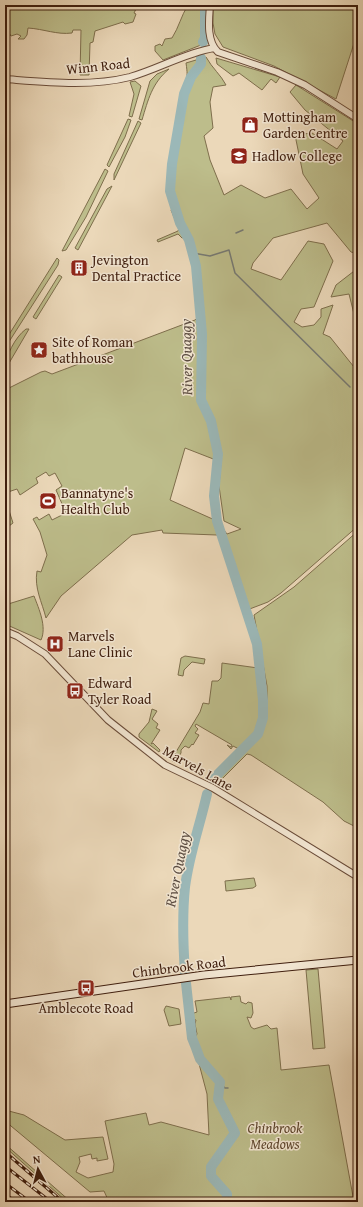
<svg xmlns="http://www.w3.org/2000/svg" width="363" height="1207" viewBox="0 0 363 1207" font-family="'Gentium Book Plus',serif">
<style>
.green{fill:#bdbd8b;stroke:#7e6e4c;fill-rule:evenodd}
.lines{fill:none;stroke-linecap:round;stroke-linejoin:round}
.stream{stroke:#767a74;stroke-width:1.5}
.river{stroke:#9bb8b8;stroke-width:10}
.tertiary-casing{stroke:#6a4c39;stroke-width:8}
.secondary-casing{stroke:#3f1e0e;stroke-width:9}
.tertiary{stroke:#f2e6d2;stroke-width:6}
.secondary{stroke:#f2e6d2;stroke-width:7}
.rail-casing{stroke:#3f1e0e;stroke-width:3}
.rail{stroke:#f2e6d2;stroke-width:1.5;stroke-dasharray:4.5;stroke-linecap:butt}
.labels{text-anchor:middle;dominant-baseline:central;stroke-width:3;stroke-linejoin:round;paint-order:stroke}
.street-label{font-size:14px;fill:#3f1e0e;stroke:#f2e6d2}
.poi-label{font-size:14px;fill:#3f1e0e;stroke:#f2e6d2;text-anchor:start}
.park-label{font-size:14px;font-style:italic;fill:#5e462d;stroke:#f2e6d2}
.water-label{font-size:15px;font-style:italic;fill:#5b4c41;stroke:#f2e6d2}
</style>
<rect width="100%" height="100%" fill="#ebd8b9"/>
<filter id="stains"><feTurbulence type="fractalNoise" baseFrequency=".005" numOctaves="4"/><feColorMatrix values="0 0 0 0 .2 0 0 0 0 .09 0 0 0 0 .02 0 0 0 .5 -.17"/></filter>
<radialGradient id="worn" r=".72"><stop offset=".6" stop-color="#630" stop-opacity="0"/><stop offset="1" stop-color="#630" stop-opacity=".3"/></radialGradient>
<!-- green -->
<path class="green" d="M5,5h133l-4,8 2,1 -3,8 -8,2 -2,-2 -28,9 -2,11 -3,1 -1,32h-9l1,-45h-8l-1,3c-15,2 -28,-4 -44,-5l-1,7 -3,4h-6l3,-3 -4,-2 -6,2 -3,-5 -2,1 2,7 -3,1z
M188,5h18v38l-43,17 -8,-9v-5l5,-2 2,2 3,-7 7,-1c7,-11 9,-22 16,-33z
M213,5h145v26l-22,68 -62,-33 -51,-19 -8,-13 -2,-11z
M206,57c6,11 15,18 20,28l-13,2 -3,15 3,26 -9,8 6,24 14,35 17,-10 24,13 26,-9 16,20 12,-11 -16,-24 -8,-39 17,-2 25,16 6,-8 -38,-31 -15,-18 6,-7 62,39v130l-7,-2 -24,-29 -54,15 -20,25 -2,6 30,11 27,-39 16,3 9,17 -19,46 -13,2 -7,13 8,5 12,-2 7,-8v-8l12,-4 -10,29 7,3 24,30 4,-25v184l-77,67 -13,9 -21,8 -30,-87v12l-54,-2 -1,-3 -30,5 -71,61 -15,22c-4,-16 -12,-30 -9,-47l4,1 6,-17 -7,-23 -7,-13 4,-2 2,3 10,-6 3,6 14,-7 -10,-23 6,-4 -7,-13 -6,3 -3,-4 -10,6 2,5 -18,12 -3,-6 -9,3 -3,6 8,25 -4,3v4l-4,2v-142l36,-18 4,-1 7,3 143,-54 3,-3 -1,-47 -12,-33 -3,1 -4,-4 -20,8 -1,-2 21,-9 1,-2 -8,-19 4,-3c-10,-34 1,-77 7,-111 3,-17 7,-14 4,-33zM185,448l36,14 -2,24 5,35 17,8 -14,5 -10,-13 -47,-21z
M216,58l64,19 -4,6 -5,-4 -9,11 -23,-17 -6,3 -16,-12z
M169,69c-17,14 -21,31 -27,51l-3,-1 11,-38 7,-7z
M135,81l6,5 -9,31 -3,-1 5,-22 -4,-12z
M128,119l3,1 -6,17 -16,30 -2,-2z
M138,121l3,2 -27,57v-6z
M105,169l3,2 -22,46 -20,33 -4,1z
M112,186l-34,64 -3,-2 32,-59z
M57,258l2,2 -1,5 -53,83v-7z
M358,268v24l-4,3 4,8v27l-9,-36 -18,3 5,-12z
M59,275l3,2 -26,42 -3,-2z
M26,329h3l-24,41c0,-13 10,-33 21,-41z
M358,531v297l-14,-7 -21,-19 -72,-47 -4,-1 -31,31 -3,-3 47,-48 5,-16h2v-32l-13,-71 40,-28z
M34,596c5,13 13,31 7,44l-36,-16v-19z
M185,656l20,3 -1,5 -12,-2 -8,8 -1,6 -5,-1 3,-17z
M222,663l36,5c3,17 9,51 -1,66 -4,6 -11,11 -16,16l-8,-4 -2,3 -4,-4 4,2 1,-2 -36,-21 -1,2 3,3 -3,4 4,2 -6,10 -1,-1 -3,4 -4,-2 -4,4v3l-6,9 -3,-1 1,-4 27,-45 3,-9 6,1 3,-23h6l3,-3z
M152,709l5,2 -5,8 6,5 -2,4 4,2 -9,14 2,-1 7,7 -1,2 -20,-15v-3l10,-12z
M254,878l2,8 -3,2 -27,3 -1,-10z
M318,969l7,79 -12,1 -7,-79z
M240,996l1,6 5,2 2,-2 4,1 1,10 -2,5 -4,-1 4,10 3,2 13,-4 4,4 6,-1 4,42 48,-5 25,137h-245l-5,-11 -14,1 -85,-71v-11l19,5 41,25 38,-3 5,22 -11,2v-3l-5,1 -1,-5 -12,3 1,5 -4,10 12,6 25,-6 1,-8 -9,-43 41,-8 3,12 12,-3 48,13 -2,-41 -14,-53 4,-7 -2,-10 1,-4 -4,-1 -1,-5 6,-2 -2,-11 35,-4 1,3v-3z
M166,1006l13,3 2,15 -12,2 -5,-16z
M5,1144l66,58h-4l-62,-55z"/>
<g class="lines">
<!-- stream -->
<path class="stream" d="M236,233l7,-3
M193,253l17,3 19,-6 6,23 115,114
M261,682l4,3
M355,720l3,-7
M220,1083l5,5h3"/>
<!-- river -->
<path class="river" d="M203,42l2,-4v-33
M201,58v6l-10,13 -7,17 -12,70 -2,27 10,32 9,17 7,26 6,68 -1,66 10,21 7,33 -4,42 3,25 40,123 6,56v18l-5,16 -45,45
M185,973c-2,-29 -3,-57 0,-86 4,-32 15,-62 22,-93
M186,983l6,55 4,10 4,11 20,23 -2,17 17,34 -24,34v9l16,18v8"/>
<!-- tertiary casing -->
<g class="tertiary-casing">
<path id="tertiary" d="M210,5c-1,14 -4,36 8,47l59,20 28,13 53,34
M5,79c40,3 86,8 125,-2 28,-8 55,-24 84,-29
M5,631l12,5 28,18 63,66 57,45 48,23 145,89"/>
</g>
<!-- secondary casing -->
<g class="secondary-casing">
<path id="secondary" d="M5,1004l199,-29 154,-15"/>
</g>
<!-- tertiary -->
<use href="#tertiary" class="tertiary"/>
<!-- secondary -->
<use href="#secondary" class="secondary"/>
<!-- rail casing -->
<g class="rail-casing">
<path id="rail" d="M5,1152l58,50
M5,1166l46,36
M5,1183l25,19
M5,1194l11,8"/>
</g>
<!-- rail -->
<use href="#rail" class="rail"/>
</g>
<!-- icons -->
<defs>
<g id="shop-square" transform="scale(0.9)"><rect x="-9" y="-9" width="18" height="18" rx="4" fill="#8f2418" stroke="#f2e6d2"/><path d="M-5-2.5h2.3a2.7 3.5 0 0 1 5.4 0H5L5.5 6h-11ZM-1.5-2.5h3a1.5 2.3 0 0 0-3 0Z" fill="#fff"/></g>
<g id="university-square" transform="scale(0.9)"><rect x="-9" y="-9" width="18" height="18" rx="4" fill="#8f2418" stroke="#f2e6d2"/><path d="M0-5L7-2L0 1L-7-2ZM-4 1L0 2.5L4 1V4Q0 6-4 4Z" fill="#fff"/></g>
<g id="building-square" transform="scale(0.9)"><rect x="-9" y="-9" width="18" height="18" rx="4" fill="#8f2418" stroke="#f2e6d2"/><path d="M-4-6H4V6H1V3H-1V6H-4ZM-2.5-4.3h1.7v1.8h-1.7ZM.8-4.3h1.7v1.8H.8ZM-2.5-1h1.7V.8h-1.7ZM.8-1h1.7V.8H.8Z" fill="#fff"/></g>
<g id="sight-square" transform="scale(0.9)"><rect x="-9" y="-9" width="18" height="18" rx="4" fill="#8f2418" stroke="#f2e6d2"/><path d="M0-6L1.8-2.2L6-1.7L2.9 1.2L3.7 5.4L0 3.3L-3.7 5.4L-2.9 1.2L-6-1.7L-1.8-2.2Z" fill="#fff"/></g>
<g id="stadium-square" transform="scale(0.9)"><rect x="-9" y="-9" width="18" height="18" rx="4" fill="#8f2418" stroke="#f2e6d2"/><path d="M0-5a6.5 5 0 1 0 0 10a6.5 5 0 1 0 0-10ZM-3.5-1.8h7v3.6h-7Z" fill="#fff"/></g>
<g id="hospital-square" transform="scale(0.9)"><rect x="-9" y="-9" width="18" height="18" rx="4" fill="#8f2418" stroke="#f2e6d2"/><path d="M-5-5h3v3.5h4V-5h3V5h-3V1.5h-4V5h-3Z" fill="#fff"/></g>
<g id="bus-square" transform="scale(0.9)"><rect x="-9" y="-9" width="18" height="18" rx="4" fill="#8f2418" stroke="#f2e6d2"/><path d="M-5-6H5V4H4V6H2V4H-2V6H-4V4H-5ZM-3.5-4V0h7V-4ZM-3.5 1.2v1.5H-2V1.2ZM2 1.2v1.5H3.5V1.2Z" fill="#fff"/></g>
</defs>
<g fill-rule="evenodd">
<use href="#shop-square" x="250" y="125"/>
<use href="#university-square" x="239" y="156"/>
<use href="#building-square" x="79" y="268"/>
<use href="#sight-square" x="39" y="350"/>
<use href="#stadium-square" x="48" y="501"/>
<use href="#hospital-square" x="55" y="644"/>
<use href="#bus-square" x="75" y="691"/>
<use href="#bus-square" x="86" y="988"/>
</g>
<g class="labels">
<!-- street labels -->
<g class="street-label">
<text transform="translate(98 66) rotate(-6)">Winn Road</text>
<text transform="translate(198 768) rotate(29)">Marvels Lane</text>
<text transform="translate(179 967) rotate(-7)">Chinbrook Road</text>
</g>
<!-- poi labels -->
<g class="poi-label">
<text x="263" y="117">Mottingham<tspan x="263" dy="16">Garden Centre</tspan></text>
<text x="252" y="156">Hadlow College</text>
<text x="92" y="260">Jevington<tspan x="92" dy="16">Dental Practice</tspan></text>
<text x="52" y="342">Site of Roman<tspan x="52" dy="16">bathhouse</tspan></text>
<text x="61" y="493">Bannatyne's<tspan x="61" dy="16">Health Club</tspan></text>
<text x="68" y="636">Marvels<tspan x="68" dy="16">Lane Clinic</tspan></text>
<text x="88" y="683">Edward<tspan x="88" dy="16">Tyler Road</tspan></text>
<text x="86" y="1008" text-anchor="middle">Amblecote Road</text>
</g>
<!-- park labels -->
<g class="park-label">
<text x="275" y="1128">Chinbrook<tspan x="275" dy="16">Meadows</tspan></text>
</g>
<!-- water labels -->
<g class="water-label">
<text transform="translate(186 357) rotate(-91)">River Quaggy</text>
<text transform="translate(177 869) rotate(-79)">River Quaggy</text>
</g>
</g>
<!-- margin -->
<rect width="363" height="1207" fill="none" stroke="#ebd8b9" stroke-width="20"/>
<rect x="6" y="6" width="351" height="1195" fill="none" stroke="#3f1e0e" stroke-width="2"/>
<rect x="10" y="10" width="343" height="1187" fill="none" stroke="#3f1e0e"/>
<!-- north arrow -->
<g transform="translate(38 1169) rotate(353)" stroke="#f2e6d2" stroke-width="3" paint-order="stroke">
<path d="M0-3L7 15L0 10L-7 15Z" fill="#3f1e0e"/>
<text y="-6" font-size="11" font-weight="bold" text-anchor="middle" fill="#3f1e0e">N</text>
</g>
<rect width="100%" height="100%" filter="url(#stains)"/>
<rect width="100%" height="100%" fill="url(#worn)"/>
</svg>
